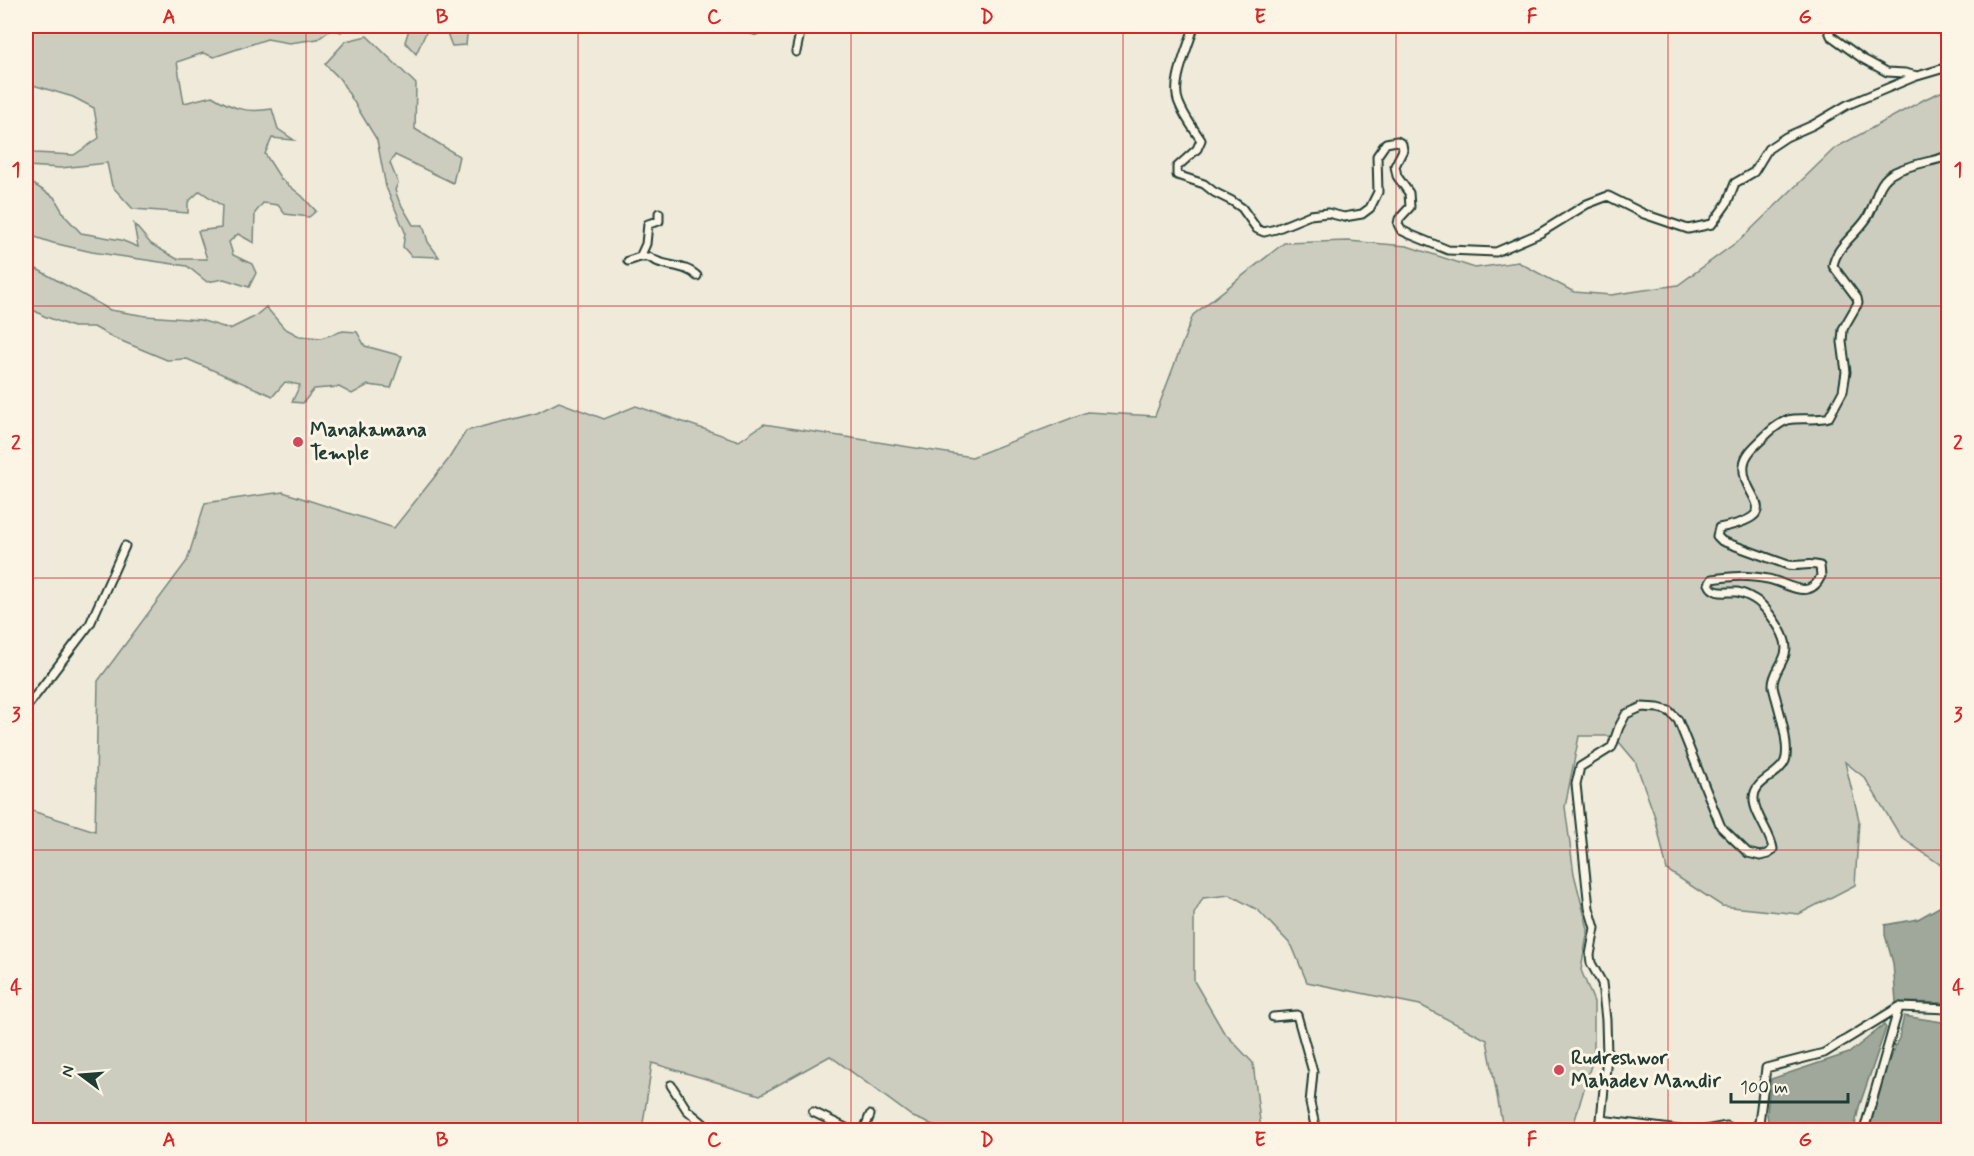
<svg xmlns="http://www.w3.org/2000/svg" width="1974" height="1156" viewBox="0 0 1974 1156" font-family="Mynerve,sans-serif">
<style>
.green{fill:#cccdbf;stroke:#76857a;stroke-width:1.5}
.water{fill:#9fa89a;stroke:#6c7d71;stroke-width:1.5}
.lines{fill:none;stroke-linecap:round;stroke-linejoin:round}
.street-casing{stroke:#1f3d34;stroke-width:11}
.street{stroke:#fcf5e5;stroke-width:7}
.grid{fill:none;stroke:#d62828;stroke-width:1.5;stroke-opacity:0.55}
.poi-dot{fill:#d1495b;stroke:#fcf5e5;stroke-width:2}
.labels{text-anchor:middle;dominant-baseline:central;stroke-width:6;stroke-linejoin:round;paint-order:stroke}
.poi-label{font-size:20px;font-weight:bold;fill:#1f3d34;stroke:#fcf5e5;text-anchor:start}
.neatline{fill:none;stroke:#d62828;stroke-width:2}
.grid-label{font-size:20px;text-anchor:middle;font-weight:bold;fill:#d62828}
</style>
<rect width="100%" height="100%" fill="#efeada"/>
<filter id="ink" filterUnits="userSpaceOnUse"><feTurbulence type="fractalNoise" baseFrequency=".0167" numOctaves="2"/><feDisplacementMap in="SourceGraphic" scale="12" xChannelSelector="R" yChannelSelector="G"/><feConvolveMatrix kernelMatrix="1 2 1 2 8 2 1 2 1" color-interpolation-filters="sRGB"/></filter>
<g filter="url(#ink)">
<!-- green -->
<path class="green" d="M26,26h324l-9,6 -9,-3 -14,10 -29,4 -22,-4 -53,18 -11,-4 -26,9 7,41 28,-7c21,13 35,17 60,13l6,20 16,11 -22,-2 -7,16 16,25 21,17 14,15 -7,6 -24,-3 -7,-9 -15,-2 -8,10 -1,30 -16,-9 -9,8 4,13 19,9 4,9 -7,14 -25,-8 -17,3 -20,-16 -95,-14 -39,-9 -27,-9v-48l4,-4 24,15 11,19 16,17 40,7 17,7 -4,-23 17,20 26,15h30l-9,-28 23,-3 1,-22 -22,-15 -12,11v11l-55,-4 -21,-23 -5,-23 -46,5 -35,-2v-15l9,2 39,2 25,-17 -5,-30 -21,-11 -47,-14z
M410,26h19l-13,28 -11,-12z
M444,26h24l-2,19 -14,1z
M367,36l49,48 -1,45 44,27 -6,27 -58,-28 -5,8 8,20 -3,7 4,11 14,24h10l5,17 11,15 -28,-1 -8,-9 2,-15 -19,-45 -9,-47 -37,-61 -15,-15 21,-23z
M1948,89v781l-47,-33 -36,-59 -20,-16 14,58 -4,65 -56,29 -77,-8 -55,-36 -12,-53 -20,-56 -21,-25h-35l-14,71 9,67 14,55 -7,41 13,32v53l-22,75h-54l-16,-7 -15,-83 -67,-35 -113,-23 -15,-36 -34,-36 -28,-15 -27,3 -9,16v67l29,50 30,32 8,67h-315l-33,-13 -83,-61 -70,39 -108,-32 -10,67h-616v-321l69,22 3,-150 89,-120 18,-58 78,-11 111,36 54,-68 18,-29 71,-18 22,-11 45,17 32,-13 103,35 25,-17 208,33 115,-45 68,4 38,-101 91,-72 64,-2 59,5 68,22 43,-6 56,30 37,3 67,-10 63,-46 94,-91 92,-50z
M26,263l84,47 36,6 54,4 30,9 24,-12 12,-10 18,21 15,8 22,2 22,-7 14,1 8,14 37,10 -11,32 -23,-3 -16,9 -13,-7 -25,2 -11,14 -11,-1 8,-17 -15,-3 -12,14 -86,-37 -20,1 -55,-23 -18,-10h-21l-29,-11 -18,-10z"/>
<!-- water -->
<path class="water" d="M1948,902v101l-52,-1 -3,-39 -8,-28v-10l33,-6z
M1904,1016l44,7v107h-79l18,-65 12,-27z
M1884,1025l2,3 -27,79 -5,23h-85l-2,-17 4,-34 78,-26z"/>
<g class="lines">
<!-- street casing -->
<g class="street-casing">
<path id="street" d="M739,26l16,4 12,-4
M1194,26c-5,21 -24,57 -15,77 5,13 14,25 22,37l-4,9 -20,18v8l27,9 10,8 18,9 10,7 15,21 7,3 12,-3 34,-14 18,-2 16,4 18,-3 8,-6 8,-16 -1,-36 9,-13 11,-2 5,3 1,6 -8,16 2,10 12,17 1,14 -11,12 -1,5 3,6 8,4 39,16 48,2 44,-19 47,-29 21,-8 36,18 44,15 24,-5 15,-21 8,-20 19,-11 14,-23 18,-12 27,-12 34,-20 67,-28 34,-10
M1827,26l4,10 32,23 24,13 18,1 12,3
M796,52l5,-24 -3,-2
M640,257l6,-13 2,-20 11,-3v-8
M628,261l12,-4h9c14,11 35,6 48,19
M26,708l64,-84 35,-78
M1273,1017l24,-2 16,57 -3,31 6,27
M671,1085l16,25 24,20
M813,1112l37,18
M1601,1120l78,10
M864,1130l6,-15
M1597,1130l4,-10 6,-64 -1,-36 -4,-37 -11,-20 -1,-8 5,-27 -6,-20 -13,-124 4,-17 32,-20 7,-20 7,-13 16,-7 16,1 11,3 9,9 43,107 27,26 12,3 8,-2 5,-5c-2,-16 -20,-36 -19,-51 0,-18 25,-22 31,-37 5,-13 -4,-45 -8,-59 -1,-5 -4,-12 -4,-17 0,-17 19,-27 11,-47 -4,-11 -20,-34 -30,-39 -5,-3 -12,-6 -17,-7 -10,-1 -23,4 -28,-8l3,-5c22,-3 33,-4 56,0 12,2 28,13 40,10 7,-2 10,-7 13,-13l-1,-10c-11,-4 -21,1 -32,-1l-66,-24 -5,-5 2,-8c71,-14 21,-30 25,-63 1,-11 11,-19 18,-26 7,-7 16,-16 26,-19 13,-3 27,1 41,-3l14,-26 3,-19 -4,-30 1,-13 15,-26 -1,-5 -24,-32c3,-20 24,-32 34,-48 10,-16 9,-37 28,-46 16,-8 36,-10 53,-16
M1705,1130l22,-4 8,4
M1751,1130l8,-7 7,-55 58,-15 75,-46 49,2
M1864,1130l35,-123"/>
</g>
<!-- street -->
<use href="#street" class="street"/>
</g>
</g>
<!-- grid -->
<path class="grid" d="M306,26v1104M578,26v1104M851,26v1104M1123,26v1104M1396,26v1104M1668,26v1104M26,306h1922M26,578h1922M26,850h1922"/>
<!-- markers -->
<g class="poi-dot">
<circle cx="298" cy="442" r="6"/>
<circle cx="1559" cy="1070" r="6"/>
</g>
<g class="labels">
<!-- poi labels -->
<g class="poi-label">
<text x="310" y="430">Manakamana<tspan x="310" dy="23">Temple</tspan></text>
<text x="1571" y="1058">Rudreshwor<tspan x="1571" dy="23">Mahadev Mandir</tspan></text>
</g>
</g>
<!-- margin -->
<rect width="1974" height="1156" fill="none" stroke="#fcf5e5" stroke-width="66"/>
<!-- north arrow -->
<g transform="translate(81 1075) rotate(286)" stroke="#fcf5e5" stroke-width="4.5" paint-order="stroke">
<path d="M0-4.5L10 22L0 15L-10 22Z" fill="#1f3d34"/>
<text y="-9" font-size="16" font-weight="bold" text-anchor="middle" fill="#1f3d34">N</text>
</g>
<!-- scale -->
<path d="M1731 1093v9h117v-9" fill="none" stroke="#1f3d34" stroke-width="3"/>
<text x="1740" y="1093" font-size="18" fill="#1f3d34" stroke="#fcf5e5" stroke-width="4.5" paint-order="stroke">100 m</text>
<rect x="33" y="33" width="1908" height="1090" class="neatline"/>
<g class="grid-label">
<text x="169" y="23">A</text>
<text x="442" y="23">B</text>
<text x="714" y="23">C</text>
<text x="987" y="23">D</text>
<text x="1260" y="23">E</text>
<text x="1532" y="23">F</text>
<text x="1805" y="23">G</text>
<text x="16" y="176">1</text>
<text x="1958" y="176">1</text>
<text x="16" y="449">2</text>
<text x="1958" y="449">2</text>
<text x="16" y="721">3</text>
<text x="1958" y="721">3</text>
<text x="16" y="994">4</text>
<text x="1958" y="994">4</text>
<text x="169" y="1146">A</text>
<text x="442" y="1146">B</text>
<text x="714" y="1146">C</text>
<text x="987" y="1146">D</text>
<text x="1260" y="1146">E</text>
<text x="1532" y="1146">F</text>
<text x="1805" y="1146">G</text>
</g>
</svg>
